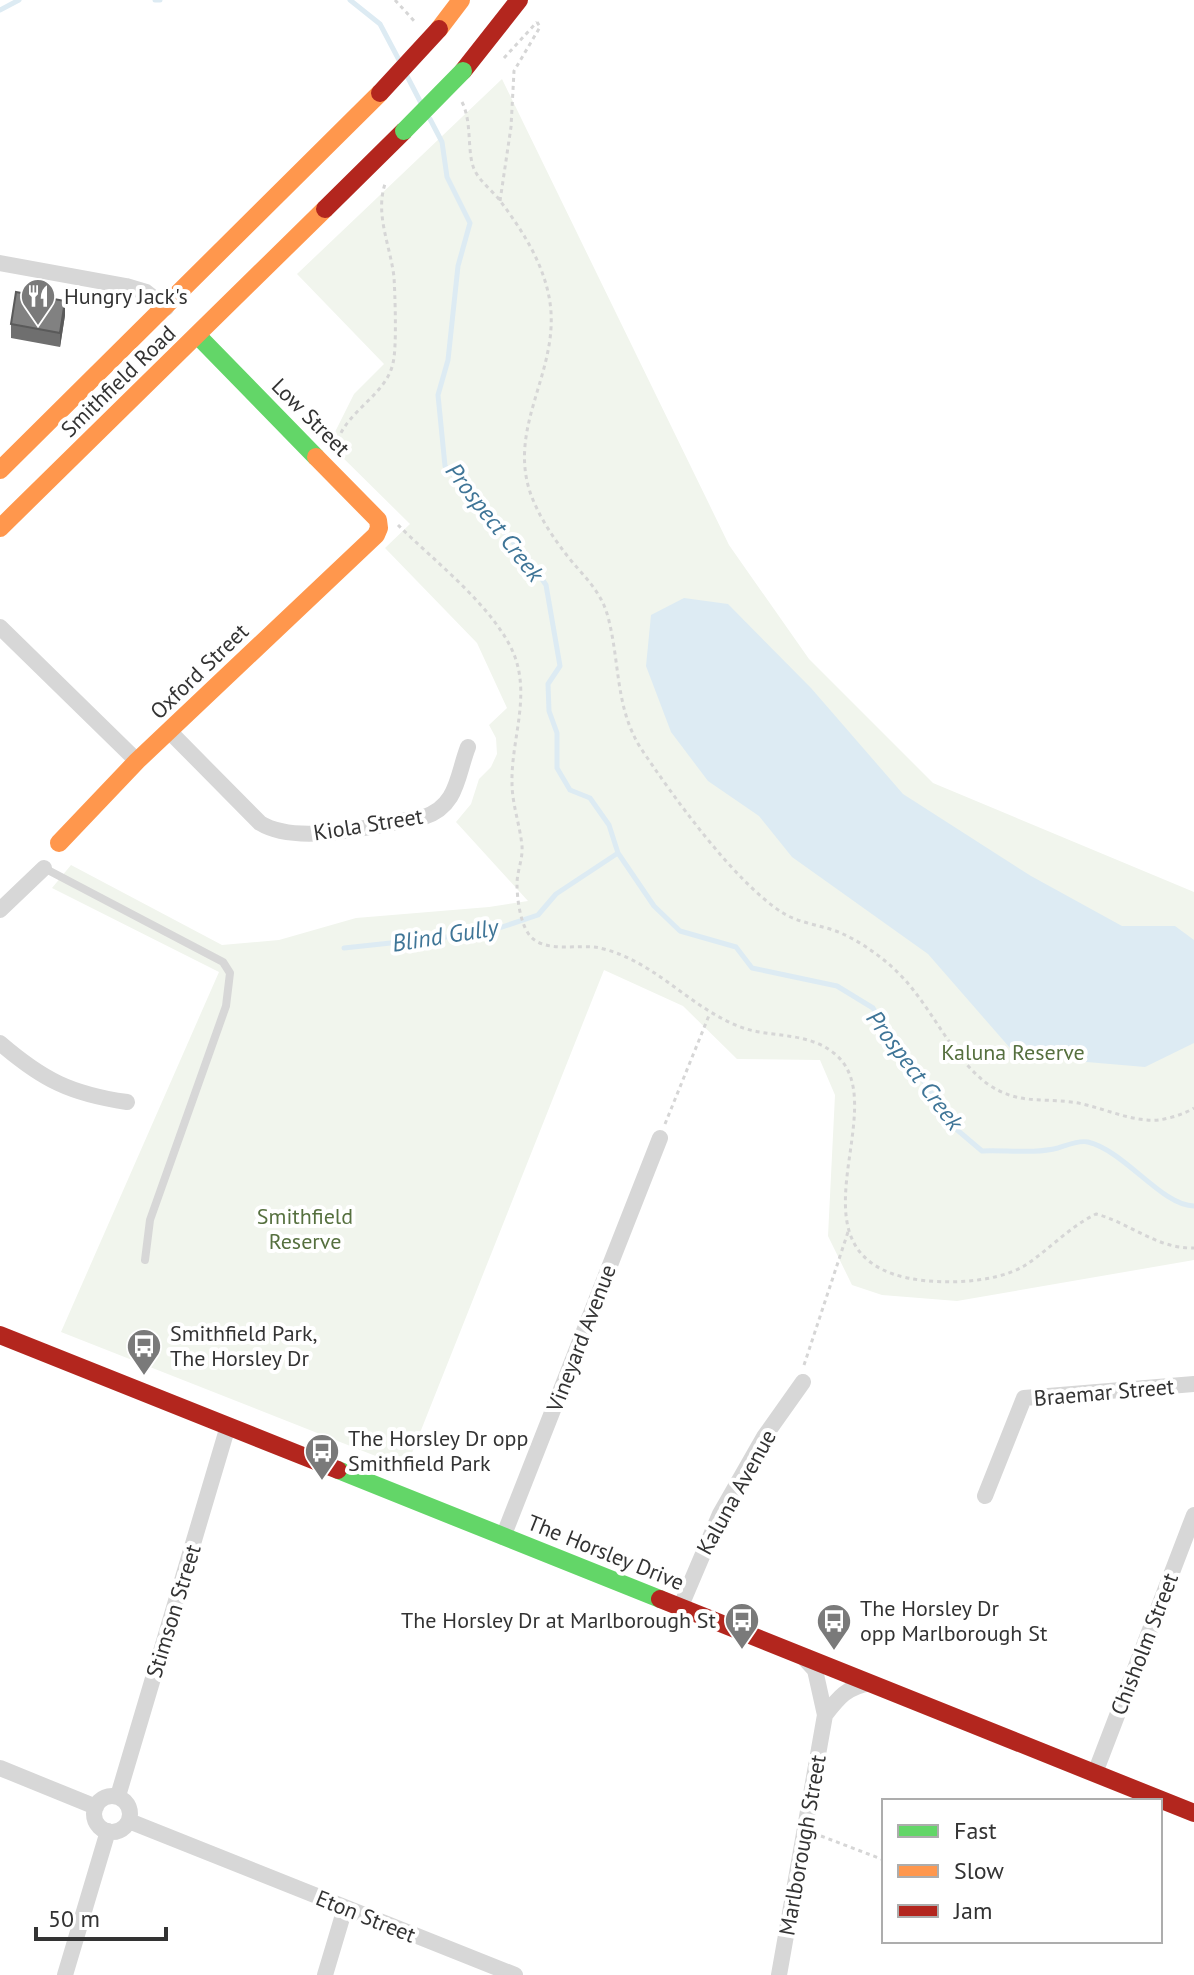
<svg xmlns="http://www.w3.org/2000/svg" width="1194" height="1975" viewBox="0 0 1194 1975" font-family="'PT Sans',sans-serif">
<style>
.green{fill:#f1f5ed}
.water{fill:#ddebf3}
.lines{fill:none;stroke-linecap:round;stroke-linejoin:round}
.stream{stroke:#ddebf3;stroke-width:5}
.path{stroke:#d6d6d6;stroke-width:3;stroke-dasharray:4 4;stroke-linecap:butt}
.lane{stroke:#d7d7d7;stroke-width:8}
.street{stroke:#d7d7d7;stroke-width:16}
.fast{stroke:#63d668;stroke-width:18}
.slow{stroke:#ff974d;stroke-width:18}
.jam{stroke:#b3261e;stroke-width:18}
.fast-bridge{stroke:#63d668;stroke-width:18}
.jam-bridge{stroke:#b3261e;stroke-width:18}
.wall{fill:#6f6f6f}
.shaded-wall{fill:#5a5a5a}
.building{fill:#818181;stroke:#5a5a5a;stroke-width:2}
.labels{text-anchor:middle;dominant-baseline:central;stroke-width:8;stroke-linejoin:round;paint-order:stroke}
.poi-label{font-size:22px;fill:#333;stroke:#fff;text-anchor:start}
.street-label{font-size:22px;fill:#333;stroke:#fff}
.park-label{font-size:22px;fill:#56703f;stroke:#fff}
.water-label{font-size:24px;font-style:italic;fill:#3f7597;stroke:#fff}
</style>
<rect width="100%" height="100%" fill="#fff"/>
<!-- green -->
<path class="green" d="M502,79l227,466 80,114 124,124 261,109v368l-237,41 -75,-6 -30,-10 -24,-49 7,-141 -15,-35 -83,-1 -54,-53 -79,-36 -198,498 -345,-136 158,-360 -167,-84 19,-23 151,80 57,-5 77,-22 133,-11 39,-6 -72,-79 15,-18 8,-25 12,-12 6,-13 -1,-16 -7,-13 18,-17 -30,-65 -92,-95 25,-24 -81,-80 25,-50 30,-30 -87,-90z"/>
<!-- water -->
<path class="water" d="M684,598l44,6 83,84 92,106 128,82 91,50h53l19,14v103l-49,24 -128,-11 -89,-102 -136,-97 -33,-41 -51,-35 -37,-49 -25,-66 5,-51z"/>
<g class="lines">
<!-- stream -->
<path class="stream" d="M155,0h5
M350,0l30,24 19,36
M0,10l19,-10
M407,76l14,27
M430,119l12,23 5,35 23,46 -12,43 -10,94 -10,35 7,71 84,94 17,25 14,81 -12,18 1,27 8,22v35l13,22 20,8 19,27 9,28 36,53 26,25 56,16 16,21 85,18 36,22 24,39 31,40 21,36 33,28c25,-1 52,3 76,-3 9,-3 21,-8 30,-6 37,9 74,64 106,64
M344,948l140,-15 54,-18 18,-21 62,-41"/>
<!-- path -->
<path class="path" d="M395,0l21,23
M504,58l33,-36
M462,102c11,22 4,51 13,69 5,10 16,19 23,27 25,33 50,71 53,114 4,64 -42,116 -21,180 7,21 22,44 35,61 17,22 36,37 43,64 12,45 7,89 32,130 32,48 95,136 143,166 17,11 41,12 60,21 26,12 54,34 71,57 24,30 43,71 75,94 29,19 50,13 82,17 25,3 50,16 76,18 13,2 36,-5 47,-12
M500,201l11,-74 3,-56 26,-44 -3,-5
M336,448c5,-35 50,-51 57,-85 4,-15 2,-69 1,-86 -4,-33 -20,-64 -8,-96
M398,525c36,36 99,84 117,132 15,42 -4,84 -3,126 0,21 8,42 10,63 1,13 -5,25 -5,38 0,14 3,37 11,49 14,22 51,10 72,15 55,13 88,58 138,78 31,13 68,4 97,28 59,49 -44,184 58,220 35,12 99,11 131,-8 25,-16 45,-39 72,-52 34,9 61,35 98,34
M665,1124l45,-111
M804,1365l44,-133
M821,1836l63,24"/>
<!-- lane -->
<path class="lane" d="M44,868l179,94 7,11 -4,33 -76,214 -5,40"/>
<!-- street -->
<path class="street" d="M0,263l126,23 20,6 20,16
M0,627l137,134
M170,732l90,91c39,24 119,1 164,-6 34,-11 33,-42 44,-70
M0,910l44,-42
M0,1043c43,37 71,51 127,59
M985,1496l39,-98 170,-14
M503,1537l157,-399
M680,1608l40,-94 44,-77 39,-55
M825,1715c14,-18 22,-28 45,-32
M0,1768l96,39
M1095,1773l99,-258
M118,1796l110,-370
M94 1814a18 18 0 1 1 36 0a18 18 0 1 1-36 0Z
M129,1821l386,154
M65,1975l43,-144
M325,1975l20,-67
M779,1975l46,-260 -10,-45 -11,-12"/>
<!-- fast -->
<path class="fast" d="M198,336l118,121
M338,1470l322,129"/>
<!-- slow -->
<path class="slow" d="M439,29l22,-29
M0,470l380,-377
M0,528l325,-319
M59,843l78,-82 239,-226 3,-7 -1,-8 -62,-63"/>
<!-- jam -->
<path class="jam" d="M463,71l56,-71
M325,209l79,-78
M0,1335l338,135
M660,1599l534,214"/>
<!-- fast-bridge -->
<path class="fast-bridge" d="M404,131l59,-60"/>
<!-- jam-bridge -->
<path class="jam-bridge" d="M380,93l59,-64"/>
</g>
<!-- wall -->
<path class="wall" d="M65,315l-5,32 -49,-9v-14z"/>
<!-- shaded-wall -->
<path class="shaded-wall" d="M65,301v14l-5,32v-14z"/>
<!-- building -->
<path class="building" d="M16,292l49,9 -5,32 -49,-9z"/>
<!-- icons -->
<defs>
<g id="restaurant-pin" transform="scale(1.8)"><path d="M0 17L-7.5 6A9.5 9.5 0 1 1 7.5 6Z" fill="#7a7a7a" stroke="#fff"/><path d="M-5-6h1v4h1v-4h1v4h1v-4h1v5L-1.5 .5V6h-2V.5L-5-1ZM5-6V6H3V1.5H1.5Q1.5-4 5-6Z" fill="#fff"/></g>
<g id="bus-pin" transform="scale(1.8)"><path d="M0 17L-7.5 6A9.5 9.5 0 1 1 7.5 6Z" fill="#7a7a7a" stroke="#fff"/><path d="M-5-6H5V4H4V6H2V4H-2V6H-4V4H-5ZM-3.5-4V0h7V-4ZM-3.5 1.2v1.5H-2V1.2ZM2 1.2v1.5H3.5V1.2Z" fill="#fff"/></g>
</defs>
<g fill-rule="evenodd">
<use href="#restaurant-pin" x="38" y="296"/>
<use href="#bus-pin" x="144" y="1346"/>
<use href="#bus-pin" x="322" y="1451"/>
<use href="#bus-pin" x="742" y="1620"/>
<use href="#bus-pin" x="834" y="1621"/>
</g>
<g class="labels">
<!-- poi labels -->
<g class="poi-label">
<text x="64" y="296">Hungry Jack's</text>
<text x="170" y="1333">Smithfield Park,<tspan x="170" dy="25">The Horsley Dr</tspan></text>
<text x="348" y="1438">The Horsley Dr opp<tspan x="348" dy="25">Smithfield Park</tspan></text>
<text x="860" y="1608">The Horsley Dr<tspan x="860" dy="25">opp Marlborough St</tspan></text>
<text x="716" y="1620" text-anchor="end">The Horsley Dr at Marlborough St</text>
</g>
<!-- street labels -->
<g class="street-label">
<text transform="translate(118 381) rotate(-44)">Smithfield Road</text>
<text transform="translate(311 417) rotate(45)">Low Street</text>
<text transform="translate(199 671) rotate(-44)">Oxford Street</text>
<text transform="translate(368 824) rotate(-9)">Kiola Street</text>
<text transform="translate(581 1338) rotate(-69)">Vineyard Avenue</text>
<text transform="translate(1104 1392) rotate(-5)">Braemar Street</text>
<text transform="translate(736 1492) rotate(-61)">Kaluna Avenue</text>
<text transform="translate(606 1552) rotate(22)">The Horsley Drive</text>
<text transform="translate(173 1611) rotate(-73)">Stimson Street</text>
<text transform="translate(1144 1644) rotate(-69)">Chisholm Street</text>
<text transform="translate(802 1845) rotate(-80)">Marlborough Street</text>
<text transform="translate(366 1916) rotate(22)">Eton Street</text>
</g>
<!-- park labels -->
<g class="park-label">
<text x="1013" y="1052">Kaluna Reserve</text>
<text x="305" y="1216">Smithfield<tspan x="305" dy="25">Reserve</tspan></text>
</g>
<!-- water labels -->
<g class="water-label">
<text transform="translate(495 522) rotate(52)">Prospect Creek</text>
<text transform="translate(445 935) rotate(-9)">Blind Gully</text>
<text transform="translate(915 1070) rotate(53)">Prospect Creek</text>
</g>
</g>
<!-- legend -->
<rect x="882" y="1799" width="280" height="144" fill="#ffffff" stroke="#adadad" stroke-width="2"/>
<rect x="898" y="1825" width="40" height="12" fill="#63d668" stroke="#adadad" stroke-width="2"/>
<text x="954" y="1839" font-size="24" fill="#333333">Fast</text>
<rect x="898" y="1865" width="40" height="12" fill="#ff974d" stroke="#adadad" stroke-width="2"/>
<text x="954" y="1879" font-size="24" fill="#333333">Slow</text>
<rect x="898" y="1905" width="40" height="12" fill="#b3261e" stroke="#adadad" stroke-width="2"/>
<text x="954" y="1919" font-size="24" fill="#333333">Jam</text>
<!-- scale -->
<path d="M36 1927v12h130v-12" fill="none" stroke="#333333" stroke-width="4"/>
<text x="48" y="1927" font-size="24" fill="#333333" stroke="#ffffff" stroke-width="6" paint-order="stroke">50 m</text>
</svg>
